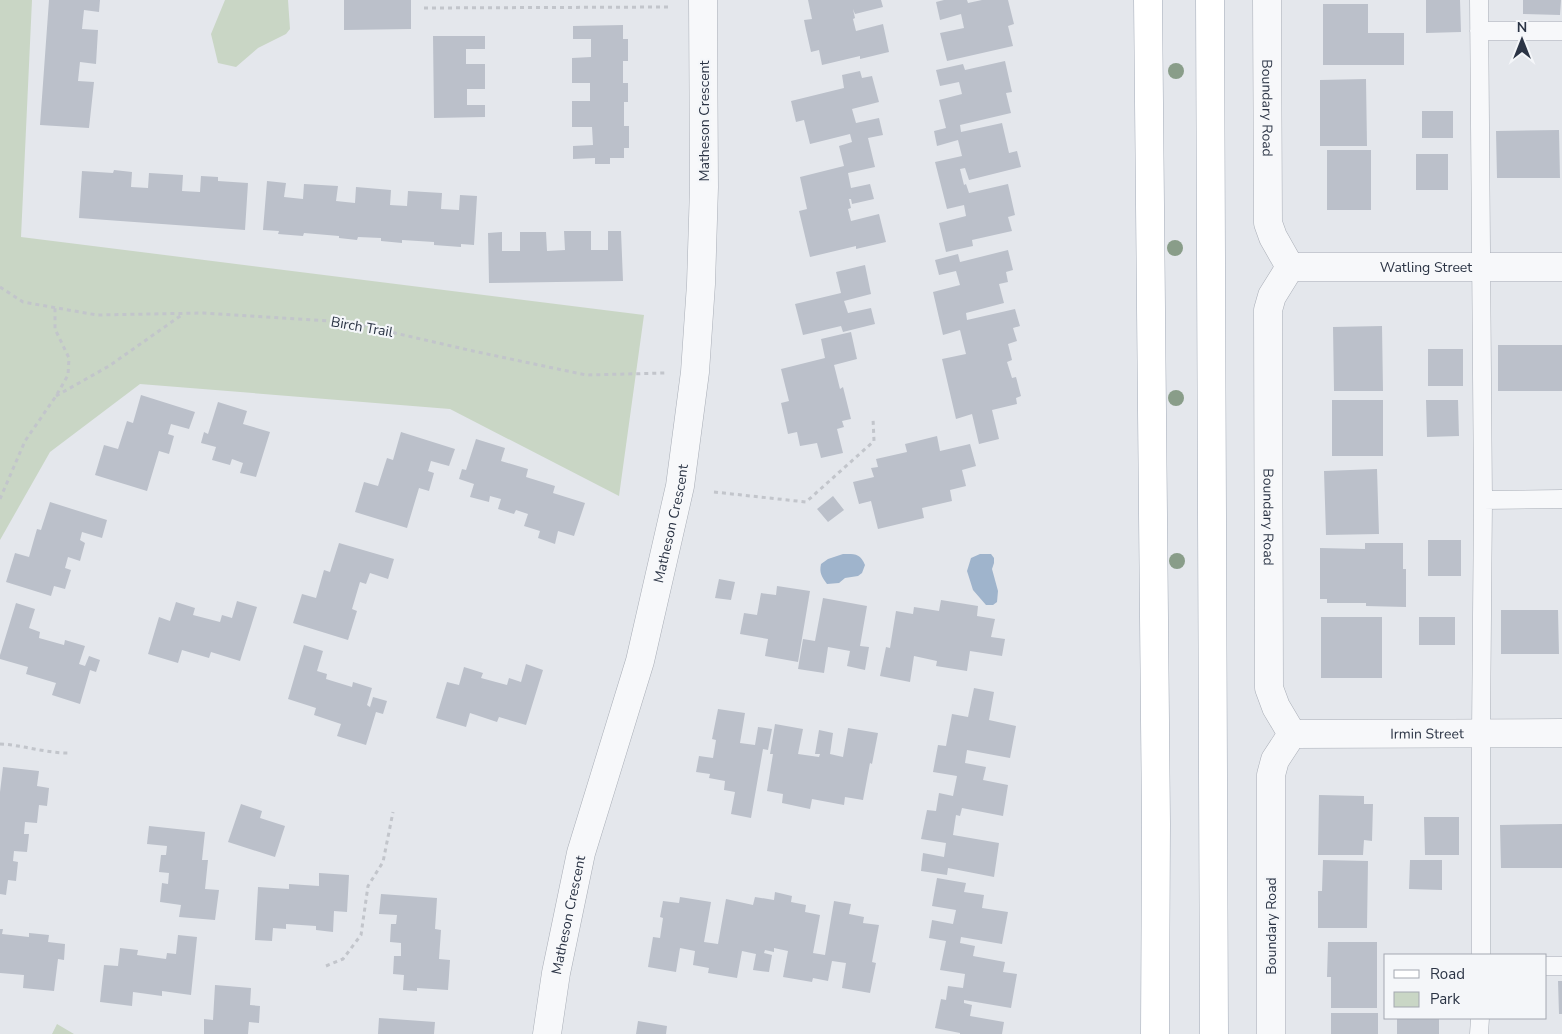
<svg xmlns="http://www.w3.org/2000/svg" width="1562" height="1034" viewBox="0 0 1562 1034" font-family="'Nunito Sans',sans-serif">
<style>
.green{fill:#c9d6c5}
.water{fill:#9fb4cc}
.building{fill:#bbc0ca}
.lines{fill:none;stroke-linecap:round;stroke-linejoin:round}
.service-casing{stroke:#a9aeb7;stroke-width:19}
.minor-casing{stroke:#a9aeb7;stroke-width:29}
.primary-casing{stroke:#a3abb8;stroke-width:29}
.path{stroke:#c2c5cb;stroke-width:3;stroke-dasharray:4 4;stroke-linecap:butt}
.service{stroke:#f7f8fa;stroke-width:18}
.minor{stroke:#f7f8fa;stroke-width:28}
.primary{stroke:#fff;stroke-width:28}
.tree{fill:#899d89}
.labels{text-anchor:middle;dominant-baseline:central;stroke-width:4.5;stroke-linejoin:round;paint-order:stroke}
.street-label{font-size:14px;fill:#2b3445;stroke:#f4f6f9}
</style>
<rect width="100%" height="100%" fill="#e4e7ec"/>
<!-- green -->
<path class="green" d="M0,0h32l-11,237 623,78 -25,181 -169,-87 -310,-25 -90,68 -50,88z
M225,0h63l2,29 -4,5 -28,14 -22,19 -18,-4 -7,-29z
M57,1024l17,10h-22z"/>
<!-- water -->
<path class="water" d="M843,554c12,0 17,-1 22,11l-3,8 -4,3 -13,2 -6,5 -12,1c-5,-7 -8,-11 -6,-20l7,-5z
M980,554h11l3,4v5l-2,6 6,22 -1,11 -4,3h-7l-13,-15 -6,-19 4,-13z"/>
<!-- building -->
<path class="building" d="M49,0h51l-1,12 -15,-2 -2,19 16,1 -2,34 -16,-2 -2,19 16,1 -5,46 -49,-3z
M344,0h67v29l-67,1z
M808,0h73l2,7 -28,7 -2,-5 2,9 -2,1 3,12 27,-7 6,28 -29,7v-3l-38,9 -3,-15 -8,2 -5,-22 -2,-10 8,-1z
M944,0h23l1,3 14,-3h26l6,24 -6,2 5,20 -66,15 -7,-28 24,-5 -3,-14 -21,6 -4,-18z
M1426,0h34l1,32 -35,1z
M1523,0h38l-1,15 -37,-1z
M1323,4h45v29h36v32h-81z
M623,25v14h5v22h-5v22h5v19h-4v24h5v22h-5v10h-14v6h-15v-6l-22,1v-13l20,-1 -1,-18h-20v-26h18v-18h-18v-25l19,-1v-18h-18v-13z
M433,36h52v13h-19v15h19v25h-18v16h18v12l-51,1z
M1005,61l7,31 -6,1 5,20 -51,12 1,7 41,-9 7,30 8,-2 4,16 -52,13 -4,-12 -5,1 4,16 2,-1 3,9 39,-9 7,31 -7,2 4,14 -40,9 1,6 -27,6 -7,-29 27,-7 -2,-11 -17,4 -12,-47 27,-6 -4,-16 -21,6 -3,-15 12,-3 -7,-28 23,-6 -3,-12 -19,4 -4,-16 27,-6 2,6z
M860,71l2,7 10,-2 7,26 -27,7 4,14 23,-5 4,17 -15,3 7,29 -27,6 3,15 19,-4 4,15 -22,5 -1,-5h-2l2,9 -3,1 3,12 28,-7 7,28 -30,7v-3l-46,11 -11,-46 8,-2 -7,-32 44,-11 -5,-20 13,-4 -2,-8 -40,10 -6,-24 -8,2 -5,-21 53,-13 -2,-13z
M1366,79l1,67h-47v-66z
M1422,111h31v27h-31z
M1559,130l1,48h-63l-1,-47z
M1327,150h44v60h-44z
M1416,154h32v36h-32z
M114,170l18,2 -1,15 17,1 1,-15 34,2 -1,16 18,1 1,-16 17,1v4l30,2 -3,47 -166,-12 3,-47 31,2z
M267,181l19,2 -2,14 19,2 1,-15 34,2 -2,15 19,2 1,-16 35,3 -1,15 17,1 1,-15 34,2 -1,16 18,1 1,-15 17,1 -3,49 -13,-1v3l-27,-2v-3l-32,-2v3l-21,-2v-3l-23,-1 -1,3 -18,-2v-2l-35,-3 -1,3 -25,-2 1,-3 -16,-1z
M564,231h27v19h17v-19h13l2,50 -134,2 -1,-50 14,-1v19h18v-19h26l1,19 18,-1z
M1008,250l5,20 -7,2 2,10 -9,2 5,19 -38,10 1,7 48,-11 5,17 -7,2 4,13 -9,3 4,16 -5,2 5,16 4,-1 5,19 -5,2 1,6 -25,6 7,29 -20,5 -7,-30 -16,5 -14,-60 24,-5 -6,-24 -17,5 -10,-43 27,-7 -4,-14 -17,4 -4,-15 23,-6 2,8z
M865,265l6,29 -27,7 4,12 23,-5 4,16 -32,8 -2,-6 -38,9 -8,-31 46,-11 -5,-21z
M1382,326l1,65h-49l-1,-64z
M851,332l6,27 -23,6 6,24 3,-2 8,32 -9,2 2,6 -7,2 6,24 -22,5 -4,-15 -17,3 -3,-14 -9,2 -7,-31 8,-2 -8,-32 44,-11 -4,-19z
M1498,345h64v46h-64z
M1428,349h35v37h-35z
M141,395l54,17 -6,17 -18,-5 -3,10 6,2 -5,18 -10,-3 -12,40 -52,-16 9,-30 14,4 9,-28 6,2z
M1332,400h51v56h-51z
M1426,400h32l1,36 -32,1z
M218,402l29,9 -4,13 27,8 -14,45 -16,-4 3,-10 -11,-4 -2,6 -18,-5 4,-13 -15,-4 3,-11 4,2z
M401,432l54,17 -6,17 -18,-5 -3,10 6,2 -5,18 -10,-3 -12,40 -52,-16 9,-30 14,4 9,-28 6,2z
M937,436l3,15 30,-7 6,22 -14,4 4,16 -16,4 2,11 -30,7 2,10 -46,11 -7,-28 -12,3 -6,-22 21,-5 -3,-9 7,-1 -2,-8 31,-7 -2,-8z
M476,439l29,9 -4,13 27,8 -2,8 29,9 -2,7 32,10 -11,33 -16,-5 -3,13 -17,-6 2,-7 -16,-5 4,-12 -12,-4 -2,4 -16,-5 3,-10 -11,-3 -1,6 -19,-5 4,-13 -15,-5 3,-10 4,1z
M1377,469l2,65 -53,1 -2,-64z
M833,496l11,14 -16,12 -11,-13z
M50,502l57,18 -5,18 -20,-6 -2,8 5,3 -5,18 -12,-4 -3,11 6,2 -6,19 -11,-3 -3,10 -45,-14 9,-29 14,4 8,-28 4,1z
M1428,540h33v36h-33z
M339,543l55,16 -6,20 -18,-6 -4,11 -6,-2 -8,27 5,2 -9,29 -55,-17 9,-29 14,4 8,-28 6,2z
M1365,543h38v26h3v38l-40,-1v-3h-39v-4h-7v-51l45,1z
M719,579l16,3 -4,18 -16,-2z
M777,586l33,5 -12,71 -33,-6 3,-17 -28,-5 4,-21 13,2 4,-22 15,2z
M823,598l44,8 -7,40 9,1 -4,23 -18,-4 3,-15 -22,-4 -4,26 -26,-4 5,-30 12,2z
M941,600l37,6 -1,10 18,3 -4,18 14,2 -3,17 -32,-5 -3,20 -31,-5 1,-5 -23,-5 -4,26 -30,-6 6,-29 4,1 6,-37 17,3 1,-7 25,4z
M237,601l20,6 -17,54 -29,-9 -2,6 -27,-8 -4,13 -30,-9 11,-37 11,4 6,-19 19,6 -2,7 27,7 2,-7 10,3z
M16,603l19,6 -6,19 11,4 -1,6 25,7 1,-5 20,6 -6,18 6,2 4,-10 11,4 -4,12 -6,-2 -10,34 -28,-9 4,-12 -30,-9 2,-7 -28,-8v-4z
M1501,610h57l1,44h-58z
M1321,617h61v61h-61z
M1419,617h36v28h-36z
M304,645l19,6 -6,20 10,3 -1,5 26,8 1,-5 19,6 -5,17 3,2 3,-10 14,4 -4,13 -7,-2 -10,33 -29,-9 4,-12 -27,-9 2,-7 -28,-9z
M526,664l17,6 -17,55 -27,-8 -2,5 -27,-9 -4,14 -30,-9 11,-36 12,3 5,-18 19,6 -2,5 26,7 2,-7 12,4z
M974,688l20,4 -5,28 27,6 -6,32 -43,-8 -2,13 21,4 -3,13 25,5 -5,31 -41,-8 -2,8 -4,-1 -3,20 46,8 -5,34 -46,-9 -1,7 -26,-4 2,-18 21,4 2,-14 -25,-4 6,-29 9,1 3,-18 14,3 4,-20 -24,-4 5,-27 8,1 6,-32 16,3z
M718,709l27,4 -5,30 15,2 3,-18 14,2 -4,21 -5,-1 -12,69 -20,-4 4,-22 -11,-2 1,-9 -16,-3 1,-4 -14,-2 3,-16 14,2 3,-18 -4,-1z
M775,724l28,5 -5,25 21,3 1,-3h-5l4,-24 14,3 -3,21 13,3 5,-29 30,5 -6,31 -2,-1 -7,37 -18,-3 -1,8 -32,-6 -2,10 -28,-6 1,-9 -16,-3 6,-37h-3z
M3,767l36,4 -2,15 12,2 -2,18 -8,-1 -2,18 -12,-1 -1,12h5l-2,18 -13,-1 -1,10 5,1 -2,19 -8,-1 -2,15 -6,-1v-102z
M1319,795l45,1v8h9l-1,37 -8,-1 -1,15h-45z
M241,804l21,7 -2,7 25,8 -10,31 -47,-15z
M1424,817h35v38h-34z
M1562,824v44h-61l-1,-43z
M149,826l56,6 -3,28h6l-3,29 14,1 -4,30 -36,-3 2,-12 -21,-3 2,-19 6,1 1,-11 -10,-1 2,-17h5l1,-9 -20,-2z
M1323,860l45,1 -1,67h-49v-37h4z
M1410,860h32v30l-33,-1z
M319,873l30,2 -2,37 -13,-1 -1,21 -17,-2v-4l-30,-2v5l-13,-1 -1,13 -17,-1 3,-53 31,2v-5l30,2z
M937,878l29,5 -2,9 20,3 -2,13 26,4 -6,32 -41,-7 -1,6 15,3 -2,10 32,6 -2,10 14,2 -6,34 -47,-8v3l8,2 -2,11 34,6 -2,12h-42v-1l-25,-5 6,-29 5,1 2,-14 15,2 2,-14 -25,-4 6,-29 -17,-3 3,-18 21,4 3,-14 -24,-4z
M775,892l17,4 -1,6 15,3 -1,7 15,3 -7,38 12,2 9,-54 17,3 -2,10 15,3 -1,6 16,2 -7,37 4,1 -6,30 -28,-5 4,-25 -14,-2 -4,20 -15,-3 -1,4 -29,-5 5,-26 -14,-3v4l-9,-2 -1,3 8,2 -3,17 -16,-2 3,-16 -14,-3 -5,27 -29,-5 1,-5 -16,-3 2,-14 -15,-3 -4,24 -28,-5 5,-30 7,1 3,-20 -3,-1 3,-16 16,2 1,-6 31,5 -7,40 14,2 8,-45 27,6 2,-8 19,3z
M381,894l56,4 -2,31 6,1 -2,29 11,1 -2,30 -31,-2v3l-14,-1 1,-15 -11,-1 1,-18h7v-13l-11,-1 1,-18h5l1,-9 -18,-1z
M0,929h3l-1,5 27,3v-4l20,2 -1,7 17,2 -1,16 -6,-1 -4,32 -31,-3 1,-13 -24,-2z
M178,935l19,2 -6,58 -29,-4v5l-29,-4 -1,14 -32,-4 4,-37 14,1 2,-18 18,2 -1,5 29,4 1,-6 9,1z
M1328,942h49v66h-46v-31h-4z
M1558,981h4v33h-3z
M215,985l36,3 -1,17 10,1 -1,17 -10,-1 -1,12h-44v-15l9,1z
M1331,1013h47v21h-47z
M379,1018l56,4 -1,12h-56z
M1397,1018h42v16h-42z
M638,1021l29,5 -1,8h-30z"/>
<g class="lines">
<!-- service casing -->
<g class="service-casing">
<path id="service" d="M1479,0l4,500 -2,233v222
M1479,31h83
M1483,500l79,-1
M1546,966h16
M1479,1034l1,-16"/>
</g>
<!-- minor casing -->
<g class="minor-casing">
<g id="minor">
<path id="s1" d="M1267,0l1,223 5,14 17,30 -18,29 -4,14 1,378 7,19 16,27 -17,26 -4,15v259"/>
<path id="s2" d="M1290,267h272"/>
<path id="s3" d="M1292,734l270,-1"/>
<path id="s4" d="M547,1034l9,-61 25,-120 59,-192 40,-175 15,-114 6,-88 3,-97 -1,-187"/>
</g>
</g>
<!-- primary casing -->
<g class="primary-casing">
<path id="primary" d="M1148,0l8,824 -1,210
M1210,0l4,1034"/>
</g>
<!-- path -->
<path class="path" d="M424,8l245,-1
M0,287l23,15 74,13 106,-2 144,9 126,29 113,24 79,-2
M56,396l53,-30 74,-52
M714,492l92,10 68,-61 -1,-23
M0,499l25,-58 31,-45 12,-21 1,-17 -14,-29v-21
M0,744c23,1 45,9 68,9
M326,966l17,-7 18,-24 7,-49 15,-24 10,-50"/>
<!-- service -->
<use href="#service" class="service"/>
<!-- minor -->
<use href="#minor" class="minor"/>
<!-- primary -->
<use href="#primary" class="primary"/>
</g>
<!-- trees -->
<g class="tree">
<circle cx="1176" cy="71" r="8"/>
<circle cx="1175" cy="248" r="8"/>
<circle cx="1176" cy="398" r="8"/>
<circle cx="1177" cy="561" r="8"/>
</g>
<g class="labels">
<!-- street labels -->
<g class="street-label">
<text stroke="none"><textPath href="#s1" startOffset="108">Boundary Road</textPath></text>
<text transform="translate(704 121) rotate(-90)">Matheson Crescent</text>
<text stroke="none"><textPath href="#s2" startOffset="136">Watling Street</textPath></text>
<text transform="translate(362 327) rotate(10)">Birch Trail</text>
<text stroke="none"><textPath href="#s1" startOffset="528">Boundary Road</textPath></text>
<text stroke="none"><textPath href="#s4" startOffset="526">Matheson Crescent</textPath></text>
<text stroke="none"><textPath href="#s3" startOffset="135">Irmin Street</textPath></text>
<text stroke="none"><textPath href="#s4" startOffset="121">Matheson Crescent</textPath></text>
<text transform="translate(1271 926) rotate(-90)">Boundary Road</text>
</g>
</g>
<!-- legend -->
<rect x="1384" y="954" width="162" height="65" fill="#f4f6f9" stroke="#a4a8b1"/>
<rect x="1394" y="970" width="25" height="8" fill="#ffffff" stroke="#a4a8b1"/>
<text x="1430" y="979" font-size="15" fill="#2b3445">Road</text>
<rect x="1394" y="992" width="25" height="15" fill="#c9d6c5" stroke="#a4a8b1"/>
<text x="1430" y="1004" font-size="15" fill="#2b3445">Park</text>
<!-- north arrow -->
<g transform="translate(1522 40)" stroke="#f4f6f9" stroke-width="4" paint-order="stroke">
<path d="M0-4L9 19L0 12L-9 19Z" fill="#2b3445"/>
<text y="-8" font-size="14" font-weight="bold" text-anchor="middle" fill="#2b3445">N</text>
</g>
</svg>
